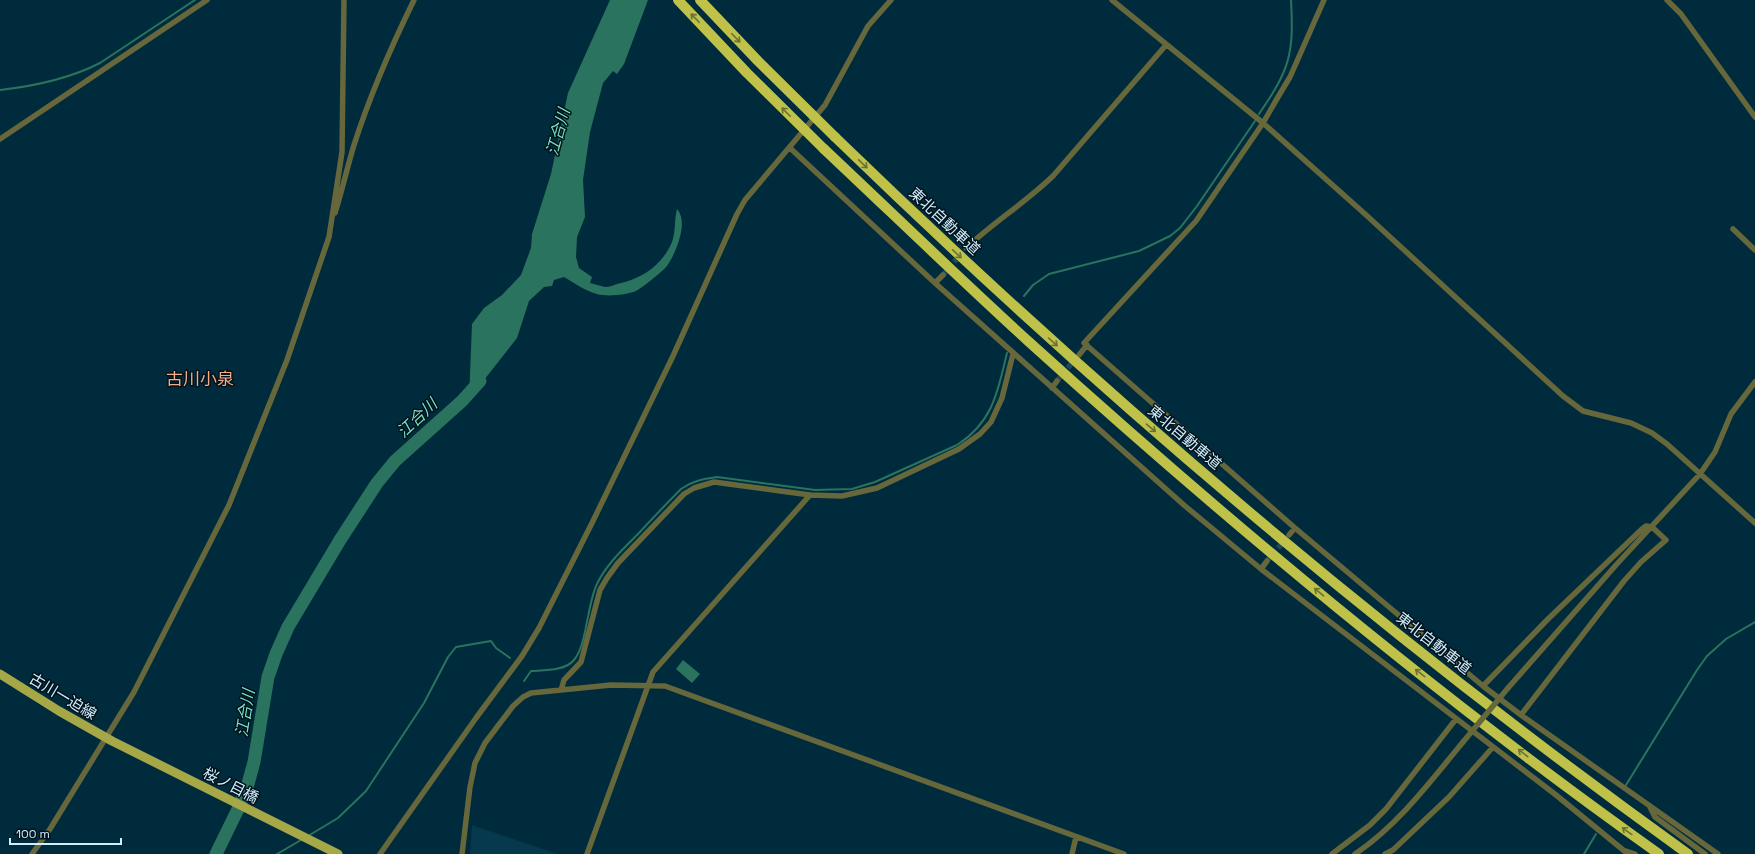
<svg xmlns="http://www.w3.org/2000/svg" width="1755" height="854" viewBox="0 0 1755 854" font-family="'Space Grotesk','Noto Sans JP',sans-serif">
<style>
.built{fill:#06394d}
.water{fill:#2a735e}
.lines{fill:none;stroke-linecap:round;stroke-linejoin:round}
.stream{stroke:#2a735e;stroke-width:2}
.river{stroke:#2a735e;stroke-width:13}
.minor-tunnel{stroke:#1f4859;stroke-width:5.5;stroke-dasharray:5.5 3;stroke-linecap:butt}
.minor{stroke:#66673b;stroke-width:5.5}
.primary{stroke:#a6a746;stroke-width:9}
.motorway{stroke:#bfc148;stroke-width:10}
.minor-bridge{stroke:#66673b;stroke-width:5.5}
.motorway-bridge{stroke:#bfc148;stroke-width:10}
.oneway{stroke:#697234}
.labels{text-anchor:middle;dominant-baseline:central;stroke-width:3;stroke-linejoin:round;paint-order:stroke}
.street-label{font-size:15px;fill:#d1eefc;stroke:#00121c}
.water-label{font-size:16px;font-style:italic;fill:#7be5c2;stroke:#00121c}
.quarter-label{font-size:17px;fill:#f4ac84;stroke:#00121c}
</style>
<rect width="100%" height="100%" fill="#002b3c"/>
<!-- built -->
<path class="built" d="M472,825l86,29h-88z"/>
<!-- water -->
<path class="water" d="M610,0h38l-24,64 -7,10 -4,-3 -10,12 -13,49 -7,48 2,37 -8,20 -1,20 3,11 13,9 -2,6c5,1 10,3 15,4 4,0 9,-2 12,-3 24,-5 45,-18 55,-42 4,-11 2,-21 5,-33 12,13 -1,44 -10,57 -4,5 -25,22 -31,25 -10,4 -29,6 -39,3 -11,-3 -23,-11 -33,-17l-10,3 -2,6 -8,1 -15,14 -12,37 -48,61 3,-75 12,-16 18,-13 19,-20 10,-27 1,-14 19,-60 17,-81z
M683,660l17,14 -8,9 -16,-14z"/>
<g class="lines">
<!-- stream -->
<path class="stream" d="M0,90c35,-4 69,-11 100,-27l95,-63
M1259,114c31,-45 35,-60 32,-114
M1024,296l9,-11 16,-11 90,-23 31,-15 10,-8 17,-22 58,-85
M524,681l7,-10c14,-1 34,0 43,-11 13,-15 13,-56 23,-76 9,-19 25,-34 40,-49 14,-15 29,-31 44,-46 11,-8 22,-10 36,-12l98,13 37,-1 23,-7 82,-37c36,-23 41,-54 50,-92
M1626,785l71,-115 10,-14 19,-17 29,-17
M308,836l30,-18 28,-27 58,-88 24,-46 8,-10 35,-6 5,7 14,10
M277,854l24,-14
M1584,854l12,-20"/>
<!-- river -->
<path class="river" d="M216,854l23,-47 9,-23 6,-22 14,-85 8,-23 12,-27 52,-87 37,-57 18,-22 67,-60 18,-20"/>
<!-- minor-tunnel -->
<path class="minor-tunnel" d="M943,275l23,-27
M1057,381l19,-23
M1267,561l18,-21"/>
<!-- minor -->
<path class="minor" d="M1112,0l151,123 102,91 198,182 20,15 48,12 21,10 15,11 88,79
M1324,0l-34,77 -12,20 -15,26 -67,98 -112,122 211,185 188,158 38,29
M1667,0l14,14 74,103
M0,139l207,-139
M790,148l145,135 250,223 76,63 295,226 72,59
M335,213c7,-22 12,-45 19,-68 16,-50 37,-98 60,-145
M1733,229l22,21
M966,248c28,-26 60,-46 87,-72l113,-131
M935,283l8,-8
M1079,355l8,-10
M1052,388l5,-7
M1289,535l6,-7
M1261,569l6,-8
M1483,686l65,-67 94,-90 4,-3 6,1 14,13 -25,22 -17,19 -103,134 197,139
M1508,688l108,-123 84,-91 15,-22 16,-38 24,-32
M561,690l3,-10 17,-18 19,-72 7,-12 11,-15 66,-69 10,-6 20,-6 96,13 32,1 35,-8 82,-39 21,-15 11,-12 11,-24 11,-44
M1650,807l5,10 50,37
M1626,851l9,3
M32,854l18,-25 84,-137 95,-187 58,-145 42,-123 13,-85 2,-152
M380,854l96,-136 46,-62 17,-28 53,-105 81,-167 64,-142 8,-14 80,-95 43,-79 23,-26
M462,854l8,-67 5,-24 10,-20 28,-37 10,-9 8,-4 80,-8 54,1 459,168
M587,854l66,-182 157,-177
M1072,854l4,-17
M1332,854l38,-29 16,-16 70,-90
M1355,854c43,-29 75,-72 108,-112
M1385,854l8,-4 56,-53 44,-50"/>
<!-- primary -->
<path class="primary" d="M0,674l59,37 53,30 226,113"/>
<!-- motorway -->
<path class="motorway" d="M835,137c267,259 551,500 853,717
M824,149c68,64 135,129 204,192 200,181 411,357 631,513"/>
<!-- minor-bridge -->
<path class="minor-bridge" d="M1463,742l45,-54"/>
<!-- motorway-bridge -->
<path class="motorway-bridge" d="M678,0l69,73 77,76
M700,0l58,61 77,76"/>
</g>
<!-- one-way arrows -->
<defs><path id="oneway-shaft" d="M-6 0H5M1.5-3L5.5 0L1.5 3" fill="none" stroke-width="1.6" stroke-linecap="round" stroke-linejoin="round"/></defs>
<g class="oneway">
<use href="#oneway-shaft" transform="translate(695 18) rotate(-134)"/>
<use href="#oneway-shaft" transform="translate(736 38) rotate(46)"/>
<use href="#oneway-shaft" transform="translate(786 112) rotate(-135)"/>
<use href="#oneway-shaft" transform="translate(863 164) rotate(44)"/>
<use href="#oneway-shaft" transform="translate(957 254) rotate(43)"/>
<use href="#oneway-shaft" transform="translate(1053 342) rotate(42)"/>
<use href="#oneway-shaft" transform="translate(1151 428) rotate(40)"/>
<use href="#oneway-shaft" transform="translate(1319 592) rotate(-140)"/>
<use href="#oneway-shaft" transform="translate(1420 673) rotate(-142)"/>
<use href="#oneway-shaft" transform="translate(1523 753) rotate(-142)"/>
<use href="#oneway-shaft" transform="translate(1627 831) rotate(-144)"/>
</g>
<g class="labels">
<!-- street labels -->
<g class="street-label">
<text transform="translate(945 221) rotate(43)">東北自動車道</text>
<text transform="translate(1185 437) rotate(40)">東北自動車道</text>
<text transform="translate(1434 643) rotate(38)">東北自動車道</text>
<text transform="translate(63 696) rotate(31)">古川一迫線</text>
<text transform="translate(231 785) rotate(27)">桜ノ目橋</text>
</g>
<!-- water labels -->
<g class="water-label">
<text transform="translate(558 132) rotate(-75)">江合川</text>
<text transform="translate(417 418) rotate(-43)">江合川</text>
<text transform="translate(245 713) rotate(-81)">江合川</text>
</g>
<!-- quarter labels -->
<g class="quarter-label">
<text x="200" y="379">古川小泉</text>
</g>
</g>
<!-- scale -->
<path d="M10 838v6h111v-6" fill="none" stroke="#d1eefc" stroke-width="2"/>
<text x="16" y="838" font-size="12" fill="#d1eefc" stroke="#00121c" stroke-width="3" paint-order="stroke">100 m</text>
</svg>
